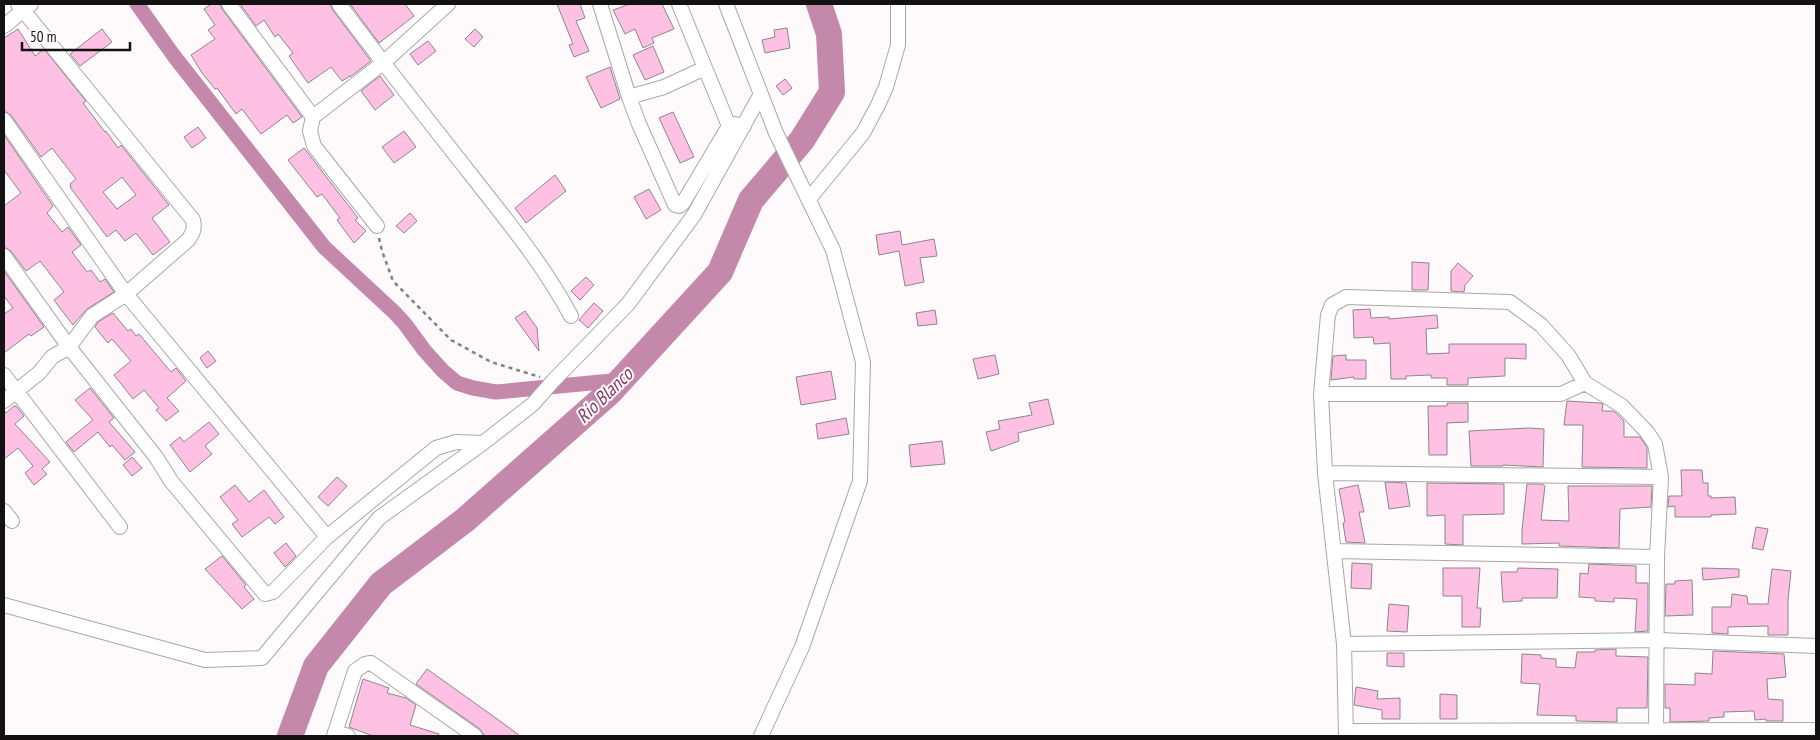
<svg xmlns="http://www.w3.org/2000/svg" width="1820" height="740" viewBox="0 0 1820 740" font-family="'PT Sans Narrow',sans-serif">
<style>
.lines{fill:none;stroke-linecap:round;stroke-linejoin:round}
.canal{stroke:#c388aa;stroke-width:15}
.river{stroke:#c388aa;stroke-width:26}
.building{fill:#fec0e3;stroke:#8b8789;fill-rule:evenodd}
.minor-casing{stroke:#aba7a9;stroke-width:16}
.path{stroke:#838081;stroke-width:2.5;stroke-dasharray:4 4;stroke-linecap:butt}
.minor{stroke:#fff;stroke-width:14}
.labels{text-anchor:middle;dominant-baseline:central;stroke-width:4;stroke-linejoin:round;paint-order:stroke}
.water-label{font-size:19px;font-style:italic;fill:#813966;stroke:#fefafc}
</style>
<rect width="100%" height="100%" fill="#fefafc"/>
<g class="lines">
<!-- canal -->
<path class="canal" d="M137,4l37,52 150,191 71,66 10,11 19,26 19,21 14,12 16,5 23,4 126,-12"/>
<!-- river -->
<path class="river" d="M290,736l26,-70 65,-82 84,-64 145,-128 110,-120 31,-72 51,-60 30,-48 -3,-58 -10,-30"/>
</g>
<!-- building -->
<path class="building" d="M211,4h9l2,5 80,108 -9,6 -6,-8 -26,19 -19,-25 -6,5 -19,-26 -2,1 -13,-16 -11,-18 24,-16 -7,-9 7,-5 -11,-16z
M240,4h90l2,5 39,52 -21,16v-1l-8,5 -11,-14 -23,16 -19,-27 4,-3 -15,-19 -3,3 -11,-17 -8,6z
M350,4h55l9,12 -35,27z
M557,4h23l5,14 -9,3 13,30 -15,6 -5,-12 4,-1z
M630,4h32l12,25 -22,9 2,5 -11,5 -8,-19 -10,5 -12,-24z
M787,28l3,20 -25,5 -3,-13 13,-3 -1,-7z
M18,29l17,27 9,-7 42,52 -3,2 22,29 1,-1 12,17 3,-3 48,60 -17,13 18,24 -17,13 -17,-22 -11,8 -9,-11 -9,7 -37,-50 1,-1 -1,-2 6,-5 -24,-31 -11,9 -30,-42 -7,-4v-73zM122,177l14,18 -19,14 -14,-17z
M102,29l10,13 -32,24 -10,-12z
M475,29l8,8 -9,10 -9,-8z
M428,41l8,10 -18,14 -8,-11z
M653,46l11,26 -19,8 -12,-25z
M610,67l10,32 -19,9 -15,-31z
M380,76l14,19 -19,15 -14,-19z
M785,79l7,9 -9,7 -7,-9z
M673,112l21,45 -14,6 -21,-45z
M198,127l8,11 -14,10 -8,-11z
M404,131l12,16 -22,16 -12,-16z
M4,135l49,71 -6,7 15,19 6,-5 13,18 -9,7 15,20 4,-2 9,12 5,-3 9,13 -27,17 -14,16 -19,-25 10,-8 -24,-31 -14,10 -15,-20 -7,-4v-41l17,-13 -17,-23z
M304,148l54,70 -3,2 11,11 -12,12 -17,-23 3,-2 -18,-24 -5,3 -29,-37z
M555,175l11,16 -40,32 -11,-15z
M649,189l12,21 -15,9 -12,-22z
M410,213l7,8 -13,12 -8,-7z
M900,231l2,14 32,-6 3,17 -17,2 4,24 -19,4 -6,-35 -20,4 -3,-20z
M1412,262l17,1 -1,27h-16z
M1458,263l15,13 -8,9 -1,7 -13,-1v-20z
M4,271l40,56 -13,9 -2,-2 -25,19v-39l9,-6 -9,-12z
M586,277l8,8 -14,15 -9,-9z
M594,303l9,8 -15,17 -9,-8z
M1370,309l1,9 18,-1v2l48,-4 1,13 -12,1 1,25 22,-1v-9h77v15l-21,-1v18l-37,2v7h-21v-7h-16v-3l-25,1v3h-15l-1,-36 -16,1 -1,-7 -19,1 -1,-28z
M935,310l2,14 -19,2 -2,-13z
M525,311l12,17 2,23 -24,-33z
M113,313l15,18 3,-2 5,7 3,-2 32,38 5,-4 10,13 -19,17 12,13 -13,10 -10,-11 3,-2 -15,-18 -11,9 -19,-24 17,-14 -19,-22 -4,4 -13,-16 3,-5z
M208,351l8,10 -9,7 -7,-10z
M995,355l4,19 -21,5 -5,-20z
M1346,355v5h20v19h-12v-2l-23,3 2,-24z
M831,371l5,28 -35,6 -5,-28z
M90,388l24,30 -5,4 26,30 -10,8 -13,-15 -2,2 -12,-15 -24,20 -8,-10 27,-22 -18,-20z
M1048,399l6,25 -36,9 1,8 -28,10 -5,-19 14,-3 -2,-8 34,-6 -3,-12z
M1567,401l33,2 3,1 -1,7h11l3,2 8,8v16h16l7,10v21l-65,-1 1,-42h-19z
M1447,403h21v19l-21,1v32h-18l-1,-49h19z
M14,406h2l8,10 -9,8 35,38 -8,7 5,5 -13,11 -9,-12 8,-7 -15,-18 -14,11v-49l2,3z
M846,418l3,16 -31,5 -2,-15z
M209,422l10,12 -14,12 7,8 -22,18 -20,-27 10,-8 4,5z
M1529,428l15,1 -1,38 -40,-2v1h-32l-2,-35z
M942,441l3,23 -34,3 -2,-22z
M132,457l10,11 -10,8 -9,-11z
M1681,470h21l1,13h5v13h3v2l24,-1 1,17 -25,1v2h-36v-11l-7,1 1,-11h13z
M337,477l10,9 -19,20 -10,-9z
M1385,482l21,1 4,23 -21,3z
M1427,483l77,1v30l-41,1v30l-18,-1v-29l-18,1z
M1527,484h15l3,2 -4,34 28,1 -1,-35h84l-1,21 -31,2 -1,39 -60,-2v-3l-37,1v-14z
M235,485l14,17 15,-12 20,27 -9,7 -6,-7 -27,20 -10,-13 6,-4 -18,-23z
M1358,485l6,27h-5l6,31 -19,-1 -3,-19 2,-1 -6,-33z
M1756,527l12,2 -5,21 -11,-2z
M286,543l10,13 -11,11 -11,-14z
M222,556l24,29 -2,2 10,12 -12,10 -37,-40z
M1352,563l20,1 -1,25 -20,-1z
M1589,564l47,2v17h12v48l-13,1 2,-33 -23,-1v4l-19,-1v-3l-16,-1 1,-24 8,1z
M1443,568h37l-3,40h4l-1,19h-18v-31h-19z
M1518,568l40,1 -1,29h-35v3l-19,1 -2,-30h16z
M1702,568l37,1v8l-36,3z
M1772,569l19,2 -3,29v35h-20v-9l-40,1v7l-16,-1v-26h19l1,-13 15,2 1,8h20z
M1692,580l1,35 -28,1 1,-32h9v-3z
M1389,604l20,2 -2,26 -20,-1z
M1616,649v7l32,1 -1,51h-30v14l-41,-1v-5l-39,-1 3,-31 -19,-1 1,-29 19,1v3l15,1v8l19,1 2,-16h18v-2z
M1713,651l71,3 2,23 -19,2 1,20 15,1v21h-17v-2l-11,1 -1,-9 -30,1v5l-15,1v3l-39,1v-14h-5v-24l30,1v-12l17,1z
M1387,653h17v14l-17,-1z
M427,669l73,52 20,15h-34l-3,-2 -3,-5 -64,-45z
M363,679l26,9 -2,5 19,5 10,7 -6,20 29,9 -1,2h-65l-24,-9z
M1356,687l22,4 -1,8 23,-1v21h-18v-9l-28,-5z
M1440,694l17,1v24h-17z"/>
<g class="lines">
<!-- minor casing -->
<g class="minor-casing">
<path id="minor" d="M229,4l84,113
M339,4c43,58 88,115 133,172 35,45 72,89 99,140
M600,4l29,93 10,27 36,81 4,1 4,-3 46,-77 6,-2 9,2
M726,4l50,129 57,117 30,112 -3,119 -58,166 -41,89
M4,26l27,-22
M705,68l24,58
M629,97l35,-10 41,-19 -26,-64
M4,120l122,174 201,243
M809,199l54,-66 15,-28 8,-18 12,-42v-41
M377,226l-63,-80 -4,-15 3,-14 70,-54 65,-59
M4,256l65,91 87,110 15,24 94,113 8,-2 54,-55 109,-89 20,-6 27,1
M4,375l116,152
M1321,394h240l24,-11
M4,401l35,-28 13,-16 17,-10 23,-31 34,-22 62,-54c5,-7 7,-11 5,-20l-175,-216
M1325,473l336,4
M4,511l8,10
M1334,551l323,6
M4,605l201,55 57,-2 117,-140 104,-75 50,-39 20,-23 75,-77 66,-89 67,-121
M1344,644l314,-4 158,6
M1346,731l470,-1
M335,732l13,4
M334,736l21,-65 10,-7 6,-1 104,73
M1346,736l-2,-92 -19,-171 -4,-79 7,-79 4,-10 14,-8 164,5 31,23 27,30 17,28 37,23 25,26 8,12 6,33 -4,80 -1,179"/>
</g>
<!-- path -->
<path class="path" d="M379,238l3,13 11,30 58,59 40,22 49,15"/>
<!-- minor -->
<use href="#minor" class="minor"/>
</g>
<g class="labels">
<!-- water labels -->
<g class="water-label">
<text transform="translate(604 395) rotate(-44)">Río Blanco</text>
</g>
</g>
<!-- border -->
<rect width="1820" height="740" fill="none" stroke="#131112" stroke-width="10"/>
<!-- scale -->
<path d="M22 42v8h108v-8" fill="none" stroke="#131112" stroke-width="2.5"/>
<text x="30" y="42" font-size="15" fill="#131112" stroke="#fefafc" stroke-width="4" paint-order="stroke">50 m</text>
</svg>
